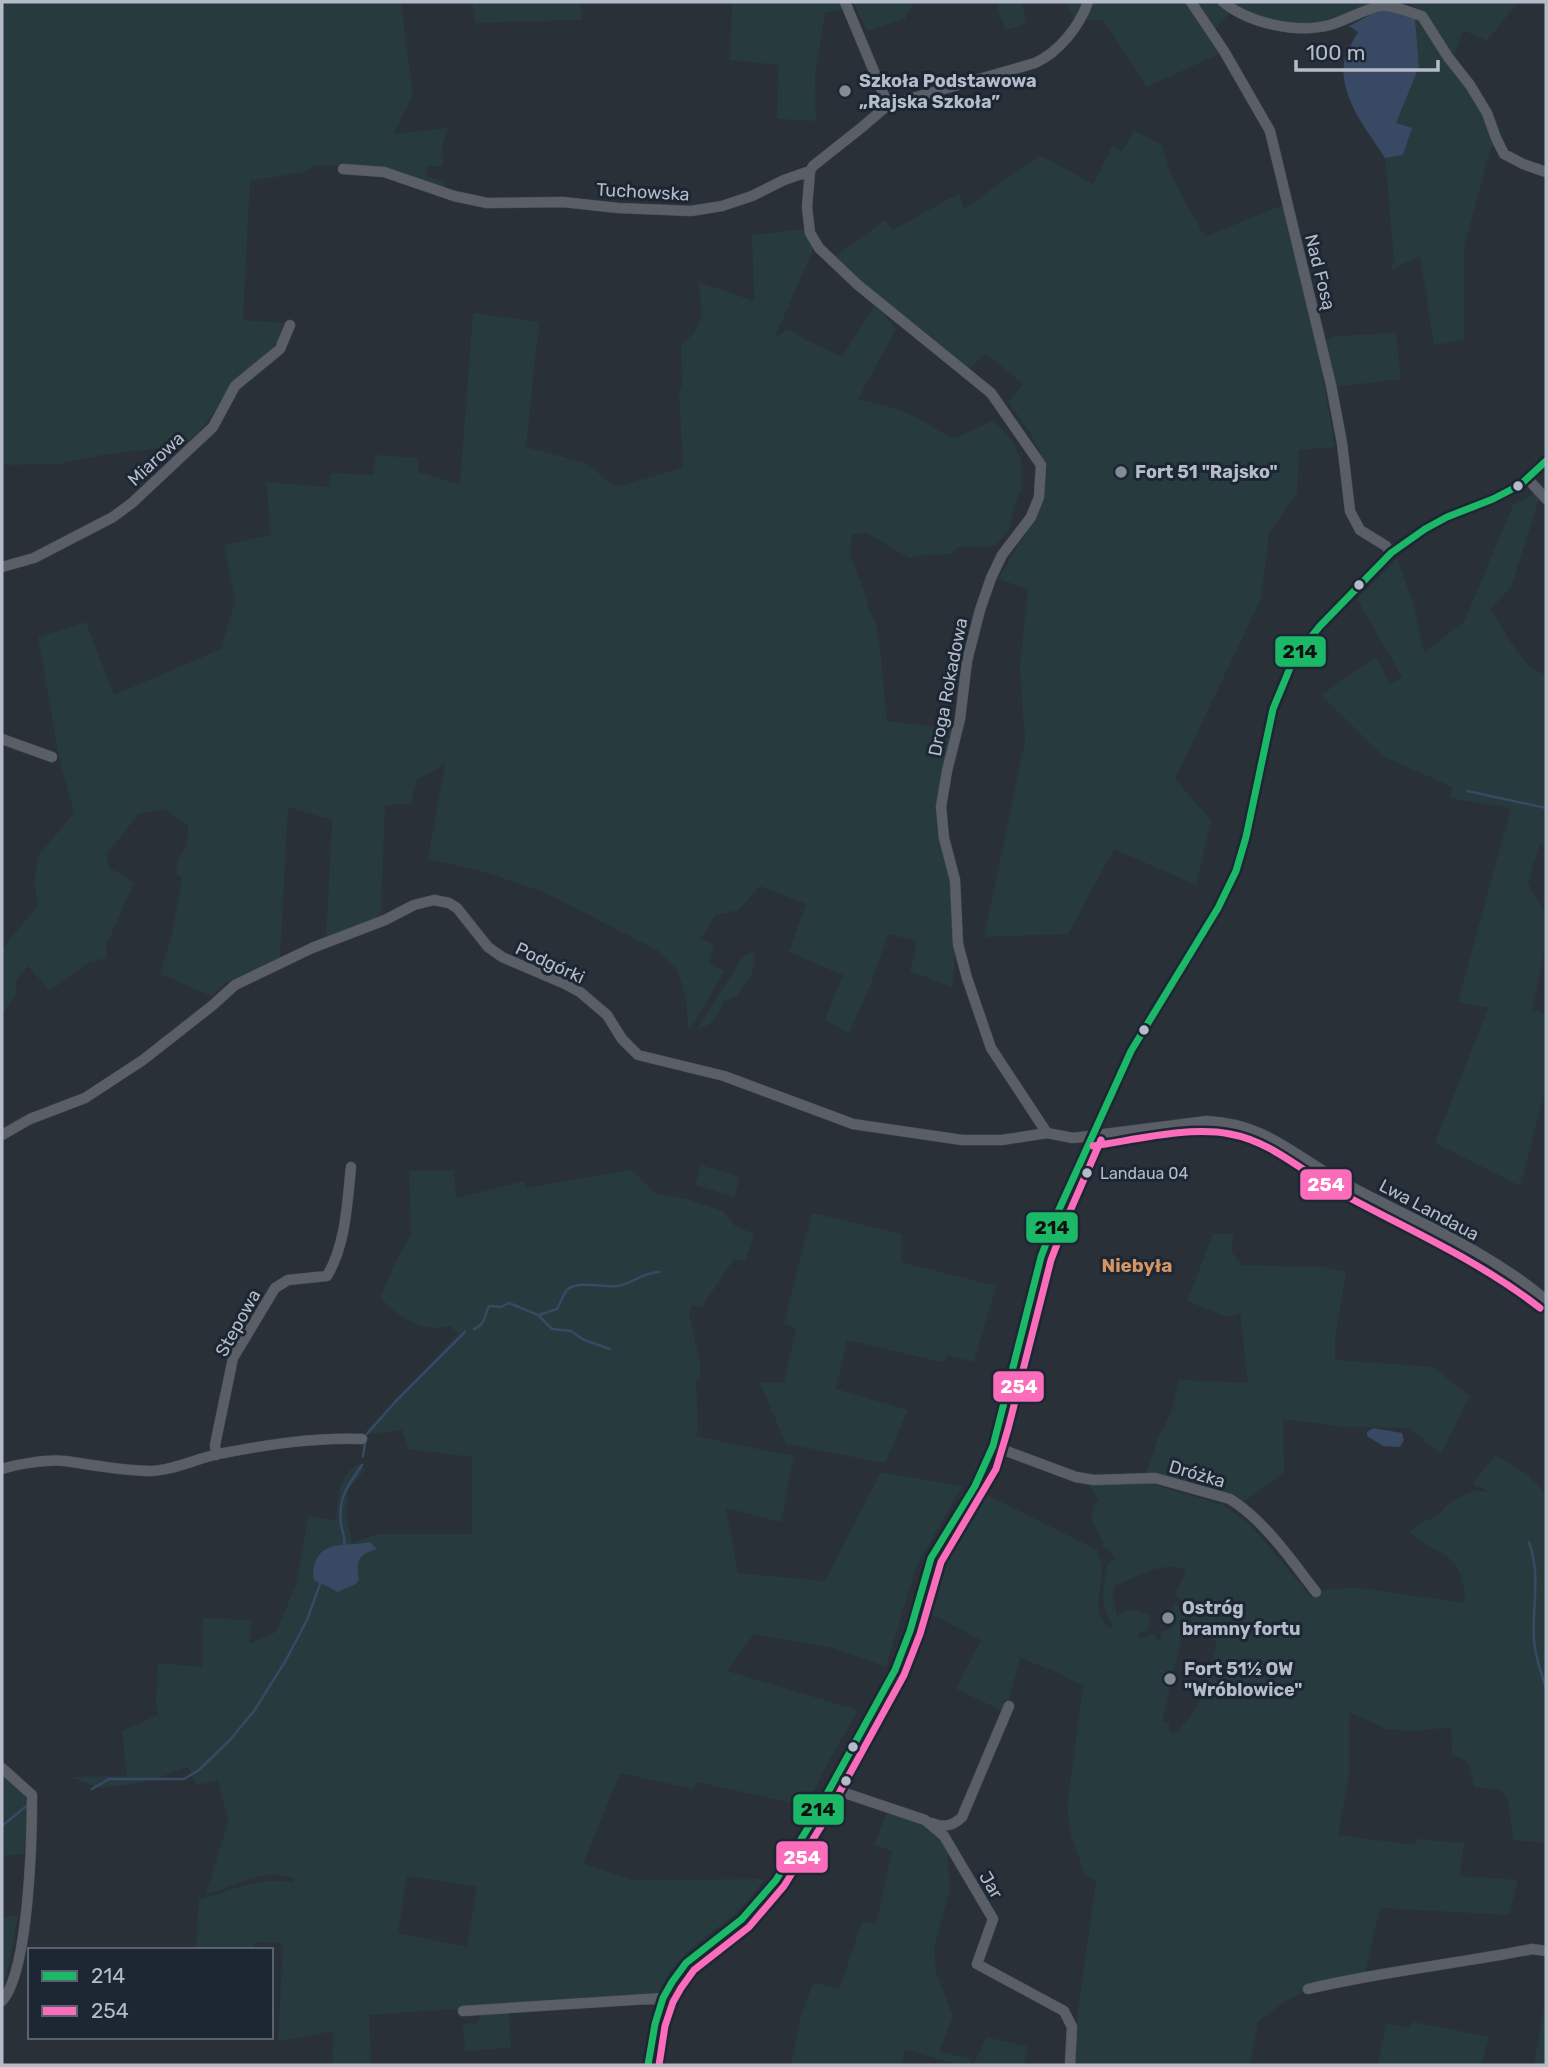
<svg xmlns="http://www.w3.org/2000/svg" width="1548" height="2067" viewBox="0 0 1548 2067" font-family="Rubik,sans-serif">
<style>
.green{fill:#273a3e;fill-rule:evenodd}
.water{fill:#384963}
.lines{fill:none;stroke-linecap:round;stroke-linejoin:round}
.stream{stroke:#384963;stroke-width:2.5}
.minor-casing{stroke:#484c53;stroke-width:11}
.minor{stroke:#5a5e66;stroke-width:10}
.bus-1-casing{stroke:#1d2633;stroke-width:12}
.bus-2-casing{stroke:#1d2633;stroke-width:12}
.bus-1{stroke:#1ab867;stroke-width:7}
.bus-2{stroke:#fb6dba;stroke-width:7}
.poi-dot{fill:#848b96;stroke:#1d2633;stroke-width:2.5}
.bus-dot{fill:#b4bcc9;stroke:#1d2633;stroke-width:2.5}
.labels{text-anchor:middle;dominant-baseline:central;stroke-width:6;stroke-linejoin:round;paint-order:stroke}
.bus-label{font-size:16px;fill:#b4bcc9;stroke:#1d2633;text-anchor:start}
.poi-label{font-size:18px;font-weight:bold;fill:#b4bcc9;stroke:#1d2633;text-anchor:start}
.street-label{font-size:18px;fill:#b4bcc9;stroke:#1d2633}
.neighbourhood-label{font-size:19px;font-weight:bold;fill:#d59563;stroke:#1d2633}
.line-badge{stroke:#1d2633;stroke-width:2.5}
.badge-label{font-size:19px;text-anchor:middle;font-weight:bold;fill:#fff}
.pale-badge-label{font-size:19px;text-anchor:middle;font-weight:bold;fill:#111}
</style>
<rect width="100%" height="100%" fill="#2a3038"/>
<!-- green -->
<path class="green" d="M2,2h399l12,93 -19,39 54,-6 -6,19 1,19h-16l-2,10 19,5 2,10 -53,-19 -30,-7 -49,1 -9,6 -55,9 -7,139 41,3 -7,20 -19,20 -23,18 -27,40 -22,24 -84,10 -43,9 -57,1z
M472,2h108l2,18 -106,3z
M732,2h107l6,7 -20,4 -10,61 1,47 -39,-2 1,-54 -48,-5z
M853,2h61l-9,17 -38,12z
M998,2h24l4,22 -21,6 -7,-20z
M1066,2h121l34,51 -74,34 -44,-67h-29z
M1193,2h26l10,12 -16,17z
M1228,2h166l-18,2 -53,19 -16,3 -48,-8z
M1405,2h113l-31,39 -24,-11 -9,27 -29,-45z
M1415,18l7,4 51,73 23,50 -5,2 -27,100v93l-30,5 -14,-89 -30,14 4,-11 -9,-101 18,-4 9,-26 -17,-5 24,-56z
M1134,130l27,14 12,35 32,58 80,-33 37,167 13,76 -36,3 -2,42 -28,42 -8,65 -86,180 36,41 -15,65 -82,-36 -46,85 -84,3 41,-196 -5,-74 8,-78 -30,-10 42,-69 7,-44 -18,-35 -21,-29 15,-18 -37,-30 -17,14 -136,-110 52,-38 8,10 66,-37 5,16 76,-54 53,29 20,-39 9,6z
M805,229l8,21 -38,87 14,-8 17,11 36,17 33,-53 21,25 -38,70c21,5 44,10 63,21 13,7 20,14 34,18l38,-17 18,18 10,20 2,25 -7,17 -7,29 -14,16 -37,1 -7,7 -25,1 -17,3 -44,-26 -13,3 -2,17 2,9 11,27 6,21 7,15 4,25 7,72 67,8 -15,55 -2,36 13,58 3,65 2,12 -3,32 -42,-16 7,-30 -29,-7 -17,50 -22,49 -24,-13 18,-45 -54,-23 17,-48 -46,-18 -22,24 -22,5 -16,24 14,5 -5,20 15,7 -28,49 -8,8 -2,-31 -8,-24 -2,-5 -17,-17 -116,-59 -55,-19 -60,-14 17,-95 -28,16 -6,23 -26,3 -4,109 -55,22 6,-117 -44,-13 -8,150 -27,15 -27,10 -14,14 -52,-22 13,-44 9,-53 -7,-4 4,-15 8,-13 1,-20 -24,-16 -26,5 -17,23 -12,13 -2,8 3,11 14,6 10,8 -28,63v12l-18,5 -38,28 -22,-25 -12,14v15l-14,20v-66l36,-44 -4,-23 5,-27 35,-42 -15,-55 -21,-121 48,-15 28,73 107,-46 14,-48 -11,-56 47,-10 -5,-53 63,5 2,-14 42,2 3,-20 42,3v14l42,12 13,-171 66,9 -13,125 60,16 30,24 67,-19 -4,-76 3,-4 -1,-43c27,-22 21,-33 17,-63l56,19 -2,-66z
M1396,333l5,46 -65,8 -10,-48 10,-3z
M1533,494l7,3 -29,90 -20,22c12,19 32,61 55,65v175l-6,-5 -12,39 18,33v29l-14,65 14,4v73l-26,99 -85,-43 53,-135 -30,-6 53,-194 -61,-10 2,-11 -69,-31 -62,-61 55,-38 14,27 12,-7 -45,-78 40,-40 16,43 11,50 40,-30 49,-117z
M754,951c3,27 -8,25 -16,45l-14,5c-8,18 -10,22 -28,29l46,-72z
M701,1165l39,12 -6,20 -39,-12z
M454,1170l2,28 68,-17 2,7 105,-18 25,23 31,6 36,12 12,15 19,8 -8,27 -12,-2 -32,48 -10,-1 -3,7 11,51v14l-4,1 2,50 -2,7 98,20 -13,66 -55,-14 12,65 87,8 56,-109 81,14 -46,81 -30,100 -53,-19 -79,-14 -27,37 131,39 -33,58 -18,38 -111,-24 -2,7 -74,-16 -37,91 48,16 134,-1c-10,12 -20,27 -33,37 -34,29 -54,36 -75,79l-288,20 2,50h-39l2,-34 -56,10 5,-98 -28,-1 -1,8h-58l3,-50c29,-8 64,-26 94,-17l2,-4c-33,-13 -57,8 -89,15l22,-73 -10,-41 -22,5 -8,-18 -42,15 -46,6 -30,-11 57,-1 -5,-45 36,-16 -2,-12 2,-40 44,4 1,-49 49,2 -3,24 27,-12 21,-50 11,-65 28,3c2,-20 2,-46 23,-56l6,5 -17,22 -2,22 6,30 26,-9h94v-77l-64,-8 -6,-19 -31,4 -5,-3 92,-97 -7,-8c-30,7 -50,-8 -71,-28l14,-33 17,-30 -2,-64zM407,1876l70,11 -10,60 -69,-14z
M812,1213l90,21 -1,28 95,24 -22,76 -27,-7 -2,8 -98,-23 -11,49 72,21 -23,53 -99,-19 -26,-61h24l12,-55 -12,-4z
M1213,1234h20l-1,18 9,13 84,2 21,5 -11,68v20l99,7 35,29 -28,58 -32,-26 -65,-1 -61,-8 1,53 -39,29 -88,-25 -11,-1 12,-37 13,-25 8,-33 69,3 -8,-70 -13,4 -40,-16z
M1495,1455l33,20 18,19v349l-33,-3 -5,-40 -8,-10 -26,-3 -6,-25 -16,-8 -1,-27 -35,4 -30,-2 -37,-17v63l-11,60 77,10 1,-6 48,4 -4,33 58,4 -9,35 -129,-7 -15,67 -58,15 -24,13 -25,19 -8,43h-177l5,-54 18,-130 -11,-5 -14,-41 -4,-28 16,-121 -29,-15 -34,-13 -12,45 -5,8 -47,-22 25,-49 -56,-29c10,-47 32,-79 60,-117l112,56c1,5 4,11 5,16 2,23 -14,46 9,63l1,-5c-13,-24 -9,-33 -5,-59l8,-7 -6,-8 -7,-3 1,-5 -12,-24 4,-14 4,-2 -10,-17 56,-3 78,23 26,18 63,75 14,-9 33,-1 106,15c-2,-50 -20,-44 -56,-70l7,-8 21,-9 16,-16 20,-9 18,1 -19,-8zM1173,1566l13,4 -11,25c13,10 17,14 16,32l26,15c-9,35 -14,66 -42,91l-6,-1v-9l-7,-1 24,-103 -4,-10 -8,-7 -2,9 2,11 -3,6 -11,5 1,5 -3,2 -4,-6 -12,4 -4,-1v-4l9,-2 3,-9 -1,-7 -20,-6 -12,7 -5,-22 4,-9 39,-16z
M2,1772c7,6 16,12 21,20 11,18 4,43 1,62l-22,2z
M888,1809l28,11 31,25 3,44 -16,60 2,22 17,46 -14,35 30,6 2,7h-12l-55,-16 -1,16h-112l9,-45 13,-37 27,5 22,-67 14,3 16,-73 -18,-6z
M18,1915l-11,59 -5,15v-71z
M1546,1995v70h-12z
M509,2011l2,37 -46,3 -2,-27 13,-1 7,-10z
M1413,2022l76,15 -8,28h-103l8,-42 22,5z
M987,2037l41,10 -4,18h-51z"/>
<!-- water -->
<path class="water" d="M1381,9l34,9 4,49 -23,56 16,5 -9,27 -18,3c-17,-27 -46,-60 -41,-96 2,-10 9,-21 14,-30l-9,-6z
M1373,1428l29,5 2,7 -4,7 -17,-1 -16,-10v-4z
M370,1542l7,7c-18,5 -22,12 -18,30l-3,5 -18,8 -24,-12c-2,-6 -1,-10 1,-17 8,-24 36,-16 55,-21z"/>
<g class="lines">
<!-- stream -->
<path class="stream" d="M1467,791l79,17
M539,1315l18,-6c4,-6 6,-16 11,-20 10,-9 37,-1 49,-3 16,-2 26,-14 42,-14
M474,1329c12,-5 10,-13 15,-23l12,1 8,-4 29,12 14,14 19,2 13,9 26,9
M367,1434l29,-33 69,-69
M363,1456l2,-12
M1529,1542c12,34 3,63 5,98 1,17 7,32 12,48
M344,1546c2,-9 -2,-13 -3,-22 -3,-28 7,-38 21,-59
M92,1789l17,-10h75l15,-9 30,-29 25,-30 32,-51 21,-40 13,-36
M2,1826l27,-22"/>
<!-- minor casing -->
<g class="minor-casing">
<path id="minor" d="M845,2l43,103
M1191,2l33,49 46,80 61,254 11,58 8,68 10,19 26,16 5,7
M1223,2c26,21 73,32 107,23 16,-5 33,-15 50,-19 12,-2 30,7 42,10l26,41 22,28 17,28 9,25 8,16 19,10 23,8
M343,169l41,3 70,24 33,7 76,-1 55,6 73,3 31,-5 30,-10 32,-16 26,-9 3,-5 48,-38 27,-23 147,-42c24,-11 44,-36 53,-61
M810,171l-3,36 3,26 9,15 39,37 133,108 50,72 -2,32 -8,20 -29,38 -11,23 -11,32 -13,51 -7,58 -13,52 -6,36 3,31 11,42 3,64 9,34 24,70 56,85
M1528,479l18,20
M2,567l32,-9 79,-41 19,-14 81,-76 22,-41 45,-37 10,-24
M2,739l50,18
M2,1135l28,-16 55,-21 58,-38 70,-55 22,-20 77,-37 73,-28 29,-15 20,-5 15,3 8,5 31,39 14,10 63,27 15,8 27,23 15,24 16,16 86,21 129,48 109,16h40l45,-7 26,5 134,-17c59,3 86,34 135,61 68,37 144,67 204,118
M993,1446l83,31 18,3 61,-2 75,21c35,22 61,61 86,93
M216,1455l-1,-10 18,-87 42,-70 13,-8 39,-4c19,-32 20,-72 24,-109
M2,1469c16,-5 46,-10 63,-8 28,4 57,10 86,10 24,-1 44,-12 67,-17 47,-9 96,-17 144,-15
M2,1768l30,27c0,44 -3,176 -30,206
M830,1788l95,32 19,16 49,83 -16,45 87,47 8,16 -2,38
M932,1823c12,5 21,3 30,-6l47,-111
M1308,1989c74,-18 150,-25 224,-40l14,2
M463,2011l200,-13
M648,2065l7,-41 8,-26 9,-16 14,-19 56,-44 34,-39 35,-57 84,-153 15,-39 21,-73 44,-72 18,-40 48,-189 16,-43 74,-163 87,-143 18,-37 10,-34 27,-128 17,-41 13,-21 17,-21 71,-73 34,-24 22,-12 46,-18 27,-14 26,-24"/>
</g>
<!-- minor -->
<use href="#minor" class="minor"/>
<!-- bus-1 casing -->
<g class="bus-1-casing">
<path id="bus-1" d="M648,2065l7,-41 8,-26 9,-16 14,-19 56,-44 34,-39 35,-57 84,-153 15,-39 21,-73 44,-72 18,-40 48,-189 16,-43 74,-163 87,-143 18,-37 10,-34 27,-128 17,-41 13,-21 17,-21 71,-73 34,-24 22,-12 46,-18 27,-14 26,-24"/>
</g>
<!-- bus-2 casing -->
<g class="bus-2-casing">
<path id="bus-2" d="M1093,1146c42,-6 95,-20 137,-12 40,7 72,37 107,57 69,38 140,68 203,117
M659,2065l6,-39 8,-24 8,-14 13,-18 55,-43 35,-41 36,-58 84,-153 16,-41 21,-72 55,-93 12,-40 43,-169 16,-42 34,-78"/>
</g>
<!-- bus-1 -->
<use href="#bus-1" class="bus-1"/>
<!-- bus-2 -->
<use href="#bus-2" class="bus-2"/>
</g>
<!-- markers -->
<g class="poi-dot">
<circle cx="845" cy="91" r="7"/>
<circle cx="1121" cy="472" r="7"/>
<circle cx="1168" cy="1618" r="7"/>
<circle cx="1170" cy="1679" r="7"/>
</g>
<g class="bus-dot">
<circle cx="1518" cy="486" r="6"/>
<circle cx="1359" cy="585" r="6"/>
<circle cx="1144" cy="1030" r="6"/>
<circle cx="1087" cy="1173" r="6"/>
<circle cx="853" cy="1747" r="6"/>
<circle cx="846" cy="1781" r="6"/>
</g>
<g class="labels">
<!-- bus labels -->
<g class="bus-label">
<text x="1100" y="1173">Landaua 04</text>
</g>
<!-- poi labels -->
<g class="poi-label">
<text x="859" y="81">Szkoła Podstawowa<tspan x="859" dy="21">„Rajska Szkoła”</tspan></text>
<text x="1135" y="472">Fort 51 "Rajsko"</text>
<text x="1182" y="1608">Ostróg<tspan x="1182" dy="21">bramny fortu</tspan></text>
<text x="1184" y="1669">Fort 51½ OW<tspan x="1184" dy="21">"Wróblowice"</tspan></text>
</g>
<!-- street labels -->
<g class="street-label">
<text transform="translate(643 192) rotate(3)">Tuchowska</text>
<text transform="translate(1320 272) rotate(76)">Nad Fosą</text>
<text transform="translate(156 459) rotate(-43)">Miarowa</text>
<text transform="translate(948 687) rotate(-79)">Droga Rokadowa</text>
<text transform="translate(550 963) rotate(25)">Podgórki</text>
<text transform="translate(1429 1210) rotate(28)">Lwa Landaua</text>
<text transform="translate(238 1323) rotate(-61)">Stepowa</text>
<text transform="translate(1197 1474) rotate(16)">Dróżka</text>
<text transform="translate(991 1885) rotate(59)">Jar</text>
</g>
<!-- neighbourhood labels -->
<g class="neighbourhood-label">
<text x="1137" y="1265">Niebyła</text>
</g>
</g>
<g class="line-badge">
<rect x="1274" y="635" width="53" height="33" rx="7" fill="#1ab867"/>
<rect x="1299" y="1168" width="54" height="33" rx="7" fill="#fb6dba"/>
<rect x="1025" y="1211" width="54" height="33" rx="7" fill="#1ab867"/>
<rect x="992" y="1370" width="53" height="33" rx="7" fill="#fb6dba"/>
<rect x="792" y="1793" width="53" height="33" rx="7" fill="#1ab867"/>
<rect x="775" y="1840" width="54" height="34" rx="7" fill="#fb6dba"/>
</g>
<g class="badge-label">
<text x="1326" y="1191">254</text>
<text x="1019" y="1393">254</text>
<text x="802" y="1864">254</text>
</g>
<g class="pale-badge-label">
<text x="1300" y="658">214</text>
<text x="1052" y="1234">214</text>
<text x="818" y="1816">214</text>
</g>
<!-- border -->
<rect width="1548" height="2067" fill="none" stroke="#b4bcc9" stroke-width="7"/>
<!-- legend -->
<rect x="28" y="1948" width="245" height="91" fill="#1d2633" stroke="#59626f" stroke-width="2"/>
<rect x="42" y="1971" width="35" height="10" fill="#1ab867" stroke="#59626f" stroke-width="2"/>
<text x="91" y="1983" font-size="21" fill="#b4bcc9">214</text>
<rect x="42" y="2006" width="35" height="10" fill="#fb6dba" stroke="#59626f" stroke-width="2"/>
<text x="91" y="2018" font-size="21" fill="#b4bcc9">254</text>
<!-- scale -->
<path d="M1296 60v10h142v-10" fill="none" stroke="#b4bcc9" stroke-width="3.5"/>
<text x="1306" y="60" font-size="21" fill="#b4bcc9" stroke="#1d2633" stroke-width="5" paint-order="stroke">100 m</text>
</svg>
